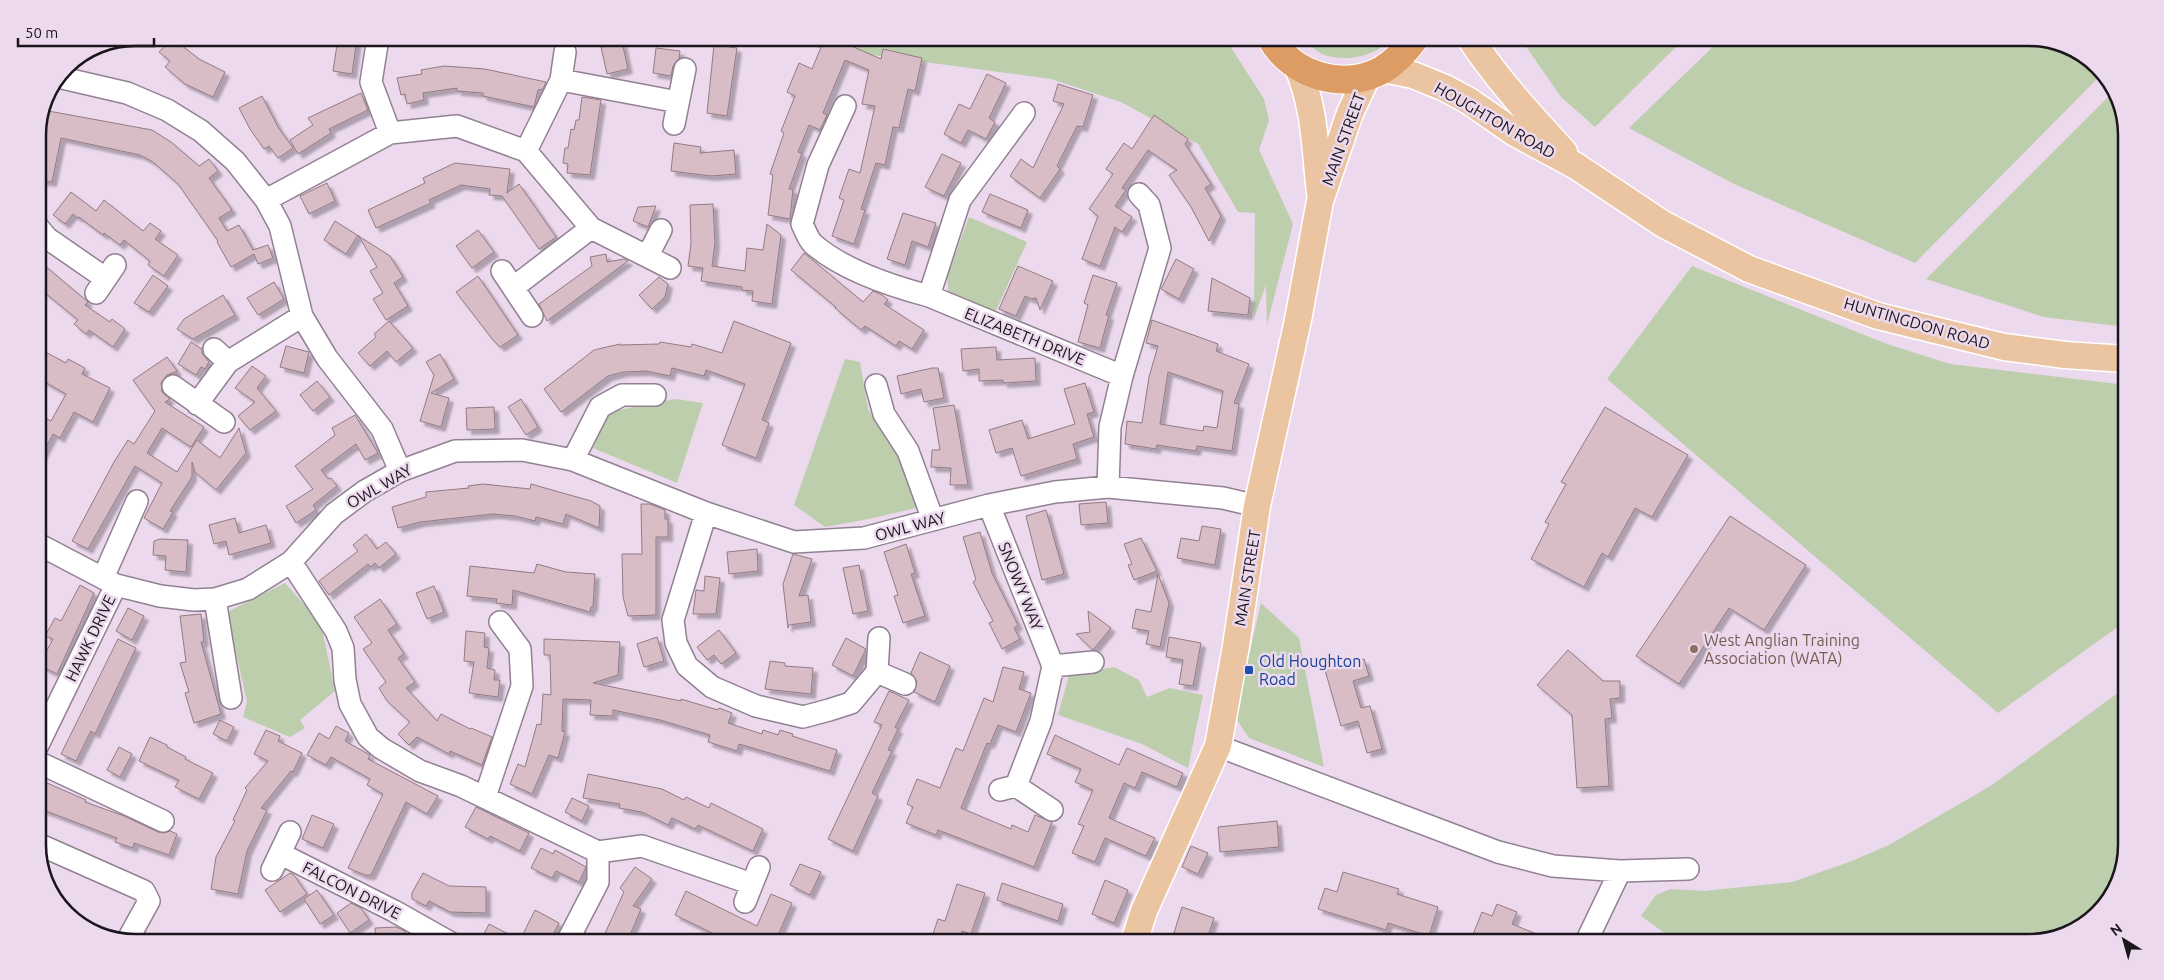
<svg xmlns="http://www.w3.org/2000/svg" width="2164" height="980" viewBox="0 0 2164 980" font-family="Ubuntu,sans-serif">
<style>
.green{fill:#bdceac}
.building{fill:#d8bcc6;stroke:#937a83;fill-rule:evenodd;filter:url(#shadow)}
.lines{fill:none;stroke-linecap:round;stroke-linejoin:round}
.minor-casing{stroke:#928093;stroke-width:24}
.major-casing{stroke:#fff;stroke-width:29}
.highway-casing{stroke:#fff;stroke-width:30}
.minor{stroke:#fff;stroke-width:21}
.major{stroke:#ebc4a2;stroke-width:26}
.highway{stroke:#dd9c64;stroke-width:28}
.education-dot{fill:#8d6e63;stroke:#ecd9ed;stroke-width:2}
.transit-dot{fill:#1a4fb4;stroke:#ecd9ed;stroke-width:2}
.labels{text-anchor:middle;dominant-baseline:central;stroke-width:5;stroke-linejoin:round;paint-order:stroke}
.street-label{font-size:16px;fill:#1b151c;stroke:#ecd9ed}
.education-label{font-size:16px;fill:#785e54;stroke:#ecd9ed;text-anchor:start}
.transit-label{font-size:16px;fill:#164399;stroke:#ecd9ed;text-anchor:start}
.rim{fill:none;stroke:#1b151c;stroke-width:2.5}
</style>
<defs>
<filter id="shadow"><feDropShadow dx="4.5" dy="4.5" stdDeviation="1" flood-color="#0004"/></filter>
</defs>
<rect width="100%" height="100%" fill="#ecd9ed"/>
<!-- green -->
<path class="green" d="M746,38h479l39,61 5,21 -10,30 34,74 -26,101 -1,-40 -12,33 1,-105 -17,-1 -40,-68 -77,-42 -70,-23z
M1300,38h91c-15,19 -46,25 -69,16 -7,-4 -15,-11 -22,-16z
M1520,38h165l-90,89 -34,-30z
M1722,38h307l38,7 35,29 -187,189 -181,-79 -105,-56z
M2114,91l12,38v198l-82,-10 -118,-38z
M969,217l58,25 -33,73 -45,-19 -2,-19z
M1692,266l195,78 63,20 176,21v236l-128,92 -391,-334z
M845,359l15,3 8,47 29,43 23,55 -51,12 -44,8 -31,-22z
M675,399l28,4 -26,80 -84,-35 16,-36z
M285,583l36,41 14,67 -35,29 5,8 -15,9 -47,-20 4,-15 -20,-90z
M1261,603l38,35 25,129 -75,-29 -14,-21z
M1114,667l25,13 8,17 23,-9 33,7 -15,73 -46,-24 -84,-29 11,-40z
M2126,687v158l-7,38 -36,43 -54,16h-352l-36,-26 15,-21 15,-6 33,2 88,-9 60,-21 37,-16 103,-60z"/>
<!-- building -->
<path class="building" d="M172,38l27,21 26,13 -12,25 -28,-13 -20,-17 5,-6 -11,-9z
M338,38h19l-5,36 -19,-3z
M825,38h8l48,21 2,-10 39,9 -7,33 -7,-2 -9,39 -6,-1 -8,38 -9,-2 -15,46 4,1 -11,34 -22,-8 12,-36 -5,-2 10,-29 11,4 15,-67 -13,-2 7,-34 -24,-10 -22,53 4,2 -7,15 -11,-5 -11,27 4,1 -13,36h4l-3,30 -22,-4 5,-40 -3,-1 14,-41 -3,-2 14,-35 -8,-4 12,-29 13,6z
M622,42l6,27 -21,5 -6,-27z
M714,45l23,3 -10,68 -20,-3z
M656,48l24,3 -1,8 -6,7 -2,10 -18,-3z
M444,66l41,3 61,13 -3,7 -5,1 -4,17 -51,-11v-3l-26,-2v-3l-34,5 1,7 -17,4 -2,-10 -4,1 -4,-17 25,-4 -1,-4z
M987,74l19,9 -17,35 6,4 -9,17 -18,-9 -7,13 -17,-9 15,-30 11,5z
M1058,84l35,11 -10,32 -6,-1 -20,40 3,3 -20,29 -30,-22 11,-17 12,9 31,-64 -11,-3z
M361,93l7,17 -39,19 2,4 -33,21 -8,-14 23,-15 -5,-7z
M262,96l16,31 15,21 -15,10 -9,-12 -5,3 -14,-20 -11,-21z
M582,97l19,3 -11,75 -23,-2 1,-9 -5,-1 2,-15h3l3,-19 3,1 2,-10h3z
M43,110l109,20 19,12 28,24 10,-7 9,12 -9,7 23,32 -13,8 8,13 12,-6 14,25 15,-5 5,13 -15,6 -4,-10 -23,13 -14,-25 1,-1 -40,-57 -25,-22 -13,-7 -79,-17 -9,44 -14,-2v-51z
M1154,115l34,24 -3,5 26,40 -6,4 16,28 -12,25 -18,-34 -22,-32 8,-5 -29,-20 -26,38 4,2 -11,16 17,11 -10,15 -7,-5 -15,39 -18,-7 16,-43 -9,-7 24,-35 -7,-5 18,-26 8,6z
M674,143l27,4 -1,6 34,-3 2,24 -25,2 -40,-5z
M942,154l19,9 -17,33 -19,-9z
M455,163l55,6 -3,24 12,-9 37,53 -17,12 -37,-53 -13,-1 1,-6 -29,-4 -32,15 2,3 -55,25 -8,-18 57,-27 -2,-5z
M327,183l8,18 -26,13 -9,-18z
M71,192l25,19 8,-11 39,31 7,-8 11,8 -6,8 23,16 -14,21 -16,-11 2,-4 -26,-21 -4,5 -16,-12 -1,2 -24,-18 -1,1 -5,-4 -8,10 -12,-9z
M990,194l38,16 -7,18 -39,-16z
M713,204l2,39 -3,23 33,5 2,-23 16,2 4,-26 14,11 -9,69 -20,-3 1,-10 -11,-1v-3l-41,-6 2,-13 -15,-2 3,-22 -1,-39z
M656,206l-8,21 -15,-6 5,-14z
M903,213l33,10 -8,24 -16,-6 -7,24 -18,-6z
M335,221l55,35 13,21 -9,6 14,23 -22,14 -13,-21 10,-6 -13,-22 7,-4 -19,-32 -12,19 -22,-14z
M478,230l16,22 -22,16 -16,-22z
M804,253l59,49 10,-11 9,4 6,5 -4,4 40,26 -12,19 -13,-8 -3,5 -31,-20 -4,4 -26,-22 1,-1 -45,-37z
M606,254l1,8 17,-3 4,2 -81,60 -8,-17 53,-38 -2,-9z
M1176,259l18,10 -15,30 -18,-10z
M38,260l50,42 -3,3 25,17 2,-3 13,10 -12,18 -24,-17 -3,4 -12,-10 4,-4 -40,-33z
M1018,266l35,15 -13,29 -4,-12 -5,1 -6,-3 -9,20 -17,-7z
M153,275l15,11 -19,26 -15,-9z
M1093,275l24,8 -11,32h3l-9,33 -22,-6 10,-37 -4,-2z
M478,276l40,59 -18,12 -7,-7 -37,-48z
M659,277l9,7 -3,13 -13,12 -13,-14z
M1212,278l38,20 -2,17 -40,-4z
M274,282l10,17 -26,16 -11,-17z
M223,295l12,20 -42,24 -16,-10 7,-10z
M1152,320l66,24 -2,7 33,13 -15,39 5,1 -7,47 -35,-5 -1,5 -39,-6 -1,4 -31,-5 2,-23 15,2 7,-46 9,-31 -12,-3zM1168,372l55,19 -6,37 -13,-2 -1,5 -43,-7z
M389,321l24,27 -17,14 -9,-11 -17,15 -12,-13 18,-16 -2,-3z
M734,321l57,22 -29,77 7,3 -13,35 -34,-13 23,-61 -39,-14 -2,6 -32,-8 -2,8 -24,-5 -23,1 -15,4 -47,36 -17,-23 50,-39 26,-6v1l39,-1 1,-2 31,5 1,-3 30,9z
M191,342l11,7v4l7,9 -4,7 -4,-2 -5,8 -18,-11z
M286,346l23,6 -5,21 -24,-6z
M996,347l1,13 38,-2 1,23 -33,2v-3l-24,1v-12l-16,2 -2,-22z
M38,348l28,15 2,-4 17,9 -3,6 28,14 -17,34 -19,-10 -14,26 -7,-4 -15,29v-49l13,7 15,-27 -28,-16z
M440,354l14,25 -23,14 18,5 -8,29 -21,-6 14,-46 -8,-13z
M167,357l10,14 -10,4 -6,8 1,9 8,7 -5,3 39,25 -13,20 -29,-19 -15,25 30,19 20,-32 23,18 19,-30 7,25 -30,37 -21,-18 -3,-10v15l-22,34 3,1 -10,17 -19,-11 18,-35 -27,-17 -47,83 -16,-8 42,-79 14,-22 6,4 21,-33 -22,-31z
M252,366l14,10 -9,12 19,23 -26,19 -12,-14 17,-14 -20,-14z
M932,368h6l6,30 -20,4 -3,-13 -20,5 -4,-18z
M317,381l13,16 -17,14 -13,-16z
M1085,383l9,29 -7,2 7,23 -21,7 4,15 -56,17 -9,-28 -16,5 -7,-23 33,-10 6,19 47,-15 -11,-35z
M521,399l17,28 -12,8 -18,-28z
M954,405l5,28 9,52h-18l1,-17 -20,-1 1,-17h8l-7,-42z
M494,407l1,22 -28,1 -1,-22z
M1605,407l83,48 -36,62 -17,-9 -27,49 -6,-4 -18,34 -53,-28 18,-35 -4,-2 21,-38 -5,-2z
M355,415l23,38 -13,7 -9,-16 -35,26 7,9 3,-1 6,8 -24,19 3,5 -20,13 -10,-17 27,-17 -18,-23 40,-31 -3,-7z
M483,484l47,5 1,-5 60,17 9,5 -1,22 -33,-14 -3,10 -27,-7 -1,4 -20,-5 -22,-2 -73,8 -22,6 -6,-21 34,-10v-5l43,-4 -1,-2z
M1106,502l2,21 -27,2 -2,-21z
M641,504h9l15,6v9h3v18h-12v78l-28,1 -5,-19 -1,-43h20z
M1046,510l18,64 -22,6 -16,-64z
M1730,516l76,49 -42,65 -35,-22 -50,76 -43,-28z
M235,518l4,15 27,-8 5,18 -42,12 -3,-14 -12,3 -5,-19z
M1202,526l19,3 -6,36 -38,-7 4,-20 18,3z
M980,532l12,41 26,52 -4,3 6,11 -18,10 -13,-26 4,-2 -20,-39 3,-2 -13,-43z
M366,534l11,15 9,-7 10,12 -17,14 -4,-5 -5,4 -2,-3 -39,31 -10,-14 39,-30 -5,-6z
M1141,538l16,33 -23,9 -6,-15 4,-1 -8,-20z
M160,539l28,1 -2,32 -21,-2 1,-14 -13,-1 1,-14z
M906,544l9,29 -4,1 14,42 -22,7 -9,-27 4,-1 -14,-43z
M757,549l1,22 -29,3 -2,-22z
M793,554l19,5 -13,37 9,-1 3,27 -22,3 -1,3 -5,-44z
M537,564l29,8 29,2 -2,33h-2l-1,5 -77,-22 -1,15 -16,-2 1,-4 -30,-3 3,-30 64,7z
M859,565l9,46 -15,3 -10,-46z
M1158,574l11,29 -9,44 -14,-3 3,-13 -17,-3 4,-19 15,3z
M705,576l15,2 -4,36h-23l3,-24 8,1z
M80,585l14,8 -37,81 -18,-9 14,-26 -8,-3 10,-18 6,3z
M434,586l10,26 -17,7 -11,-26z
M380,599l17,25 -9,6 16,24 -6,4 17,24 -9,6 31,33 4,-7 29,15 1,-1 21,9 -10,28 -32,-14 -1,3 -32,-17 -8,8 -11,-11 12,-12 -23,-21 -8,-13 7,-6 -23,-33 9,-6 -18,-26z
M128,608l16,8 -12,24 -16,-9z
M1088,611l23,17 -18,22 -17,-16 14,-2z
M201,614l3,28h-3l20,72 -27,9 -9,-30 4,-1 -9,-29 6,-1 -6,-46z
M719,630l17,23 -15,11 -7,-9 -7,5 -10,-13z
M466,631l19,2 -1,14 5,1 -2,20 8,2 -1,10h6l-2,17 -29,-4 5,-31 -10,-1z
M657,637l7,24 -20,6 -7,-23z
M1169,637l32,6 -8,43 -14,-2 4,-24 -17,-3z
M846,638l20,11 -13,27 -21,-11z
M118,639l18,9 -41,86 -4,-3 -15,30 -15,-7z
M544,639l76,3 -2,33 -25,8 88,18v-2l37,11 1,-2 13,5 -4,10 34,11 1,-4 15,5 2,-5 13,4 -1,2 45,14 -7,21 -91,-27 -2,7 -29,-9 2,-7 -50,-15 -47,-10v6l-23,-1 1,-15 -28,-1 -1,32 3,1 -7,26 -9,-3 -17,39 -22,-10 8,-20 7,3 12,-43 4,1 2,-31 8,1 -1,-40h-6z
M1568,650l35,31h17v17l-10,1 2,19 -7,1 4,67 -32,2 -5,-73 -35,-30z
M920,652l30,14 -15,36 -21,-10 3,-10 -6,-9z
M1364,659l5,17 -16,5 8,27 9,-2 12,43 -15,4 -9,-32 -17,5 -16,-56z
M770,661l15,2v3l28,2 -2,26 -46,-5z
M1003,667l21,5 -5,17 12,4 -15,39 -18,-7 -8,19 -3,-1 -26,65 50,21 1,-4 16,7 7,-17 17,7 -18,45 -96,-37 -2,5 -30,-12 7,-16 -6,-3 10,-25 23,9 16,-40 7,3 21,-53 9,4z
M889,691l20,9 -14,27 3,2 -10,21 4,1 -20,42 6,3 -25,55 -25,-12 54,-114 -8,-3z
M220,720l14,7 -7,14 -14,-7z
M336,726l13,7 -4,8 25,14 -2,4 70,37 -11,18 -21,-12 -35,73h-6l-17,-7 35,-74 -16,-9 3,-6 -39,-22 -5,8 -19,-10 12,-22 10,6z
M266,730l14,6 -2,5 24,12 -9,19 -2,-1 -30,37 6,2 -20,41 -9,43 -27,-5 5,-32 19,-36 -2,-1 14,-30 -2,-2 23,-27 -14,-7z
M1055,735l64,30 8,-17 56,25 -6,14 -35,-15 -7,16 -11,-5 -15,35 46,20 -9,18 -41,-18 -10,24 -23,-9 12,-27 -6,-2 15,-34 -18,-8 6,-13 -34,-15z
M150,737l17,8v2l19,10 -1,2 28,14 -14,26 -24,-12 4,-7 -40,-19z
M119,747l13,7 -12,23 -13,-7z
M588,774l74,15 22,11 2,-3 23,11 2,-5 52,26 -10,22 -55,-26 -3,4 -23,-11 -4,7 -26,-13 -23,-4 1,-4 -37,-6z
M38,779l48,21 -1,2 39,14 34,16 6,1 6,-2 7,3 -8,21 -35,-12 -1,5 -18,-6 2,-4 -79,-30z
M572,798l17,8 -7,15 -17,-9z
M476,807l53,26 -9,18 -30,-15 -2,3 -23,-12z
M312,815l22,9 -11,24 -21,-9z
M1277,821l2,26 -59,5 -2,-25z
M1191,846l17,7 -10,21 -16,-7z
M541,848l12,6 2,-4 31,17 -7,15 -23,-11 -4,7 -21,-10z
M800,864l21,8 -11,23 -20,-10z
M635,867l17,12 -19,27 8,3 -14,33h-26l23,-50 -4,-4z
M1343,872l56,17 -2,5 41,13 -9,29 -41,-13 -2,7 -68,-21 7,-21 12,4z
M290,873l4,2 13,19 -27,18 -15,-22z
M423,873l26,13 37,1v26l-36,-1 -21,-11 -3,5 -14,-7v-6z
M1105,880l23,10 -14,33 -22,-9z
M1002,883l61,21 -5,17 -61,-21z
M957,884l28,9 -14,41 -9,-3 -4,11h-20l1,-2 -7,-3 6,-18 7,2z
M317,890l17,25 -14,9 -16,-25z
M686,891l71,35 14,-32 21,9 -17,39h-44l-56,-27z
M351,903l10,5 8,12 -19,13 -13,-20z
M1497,904l20,8 -5,12 44,18h-86l12,-30 10,4z
M1182,907l32,11 -8,24 -32,-9z
M535,910l24,13 -10,19h-58l-9,-4 7,-14 31,16z
M396,927l9,4v11h-29l-1,-14z"/>
<g class="lines">
<!-- minor casing -->
<g class="minor-casing">
<path id="minor" d="M378,38l-7,44 19,51
M58,77l69,16 40,17 34,21 34,30 31,39 14,26 22,90 25,42 55,71 18,42
M561,80l4,-28
M845,106l-27,59 -16,59c3,6 6,15 11,20 30,26 78,42 116,52l193,80
M674,124l11,-55
M526,151l35,-71 117,22
M266,200l124,-67 67,-7 69,25 65,77 79,40
M38,227l9,11 58,40
M648,255l13,-25
M502,271l30,45
M514,287l77,-59
M96,293l19,-28
M929,296l31,-96 64,-87
M214,349l14,13
M876,385l8,29 24,37 25,69
M173,386l51,36
M197,404l31,-42 74,-46
M573,460l27,-53 22,-12h33
M1108,487l2,-60 12,-51 38,-128 -11,-43 -10,-11
M989,505l64,161 -12,55 -25,65
M706,513l-33,107 3,23 11,23 25,21 44,19 47,11 26,-7 22,-7 26,-31 2,-34
M38,544l78,41 44,11 34,4 21,-1 33,-10 43,-27 43,-48 31,-23 35,-20 55,-20 67,-1 51,10 133,53 88,29 70,-4 125,-33 66,-13 53,-5 115,11 34,8
M291,562l45,69 7,17 2,32 5,24 18,33 13,11 39,23 41,15 137,66 44,-6 110,38
M103,578l34,-77
M215,599l16,99
M1053,666l40,-4
M877,672l28,12
M38,745l78,-160
M1218,746l280,106 55,14 67,5 68,-2
M38,762l125,59
M1000,790l16,-4 36,24
M485,797l37,-111 -2,-37 -20,-27
M38,844l106,47 5,10 -22,40
M281,854l113,57 55,31
M272,870l18,-38
M745,902l14,-35
M567,942l31,-60v-30
M1586,942l34,-71"/>
</g>
<!-- major casing -->
<g class="major-casing">
<path id="major" d="M1470,38c27,41 60,77 94,114
M1297,66c18,40 18,83 23,127
M1383,69l30,6 32,13 24,13 46,32 61,33 87,58 86,45 129,47 126,31 61,8 61,4
M1134,942l10,-31 74,-165 18,-100 21,-140 41,-186 22,-119 30,-88 17,-36"/>
</g>
<!-- highway casing -->
<g class="highway-casing">
<path id="highway" d="M1271,38c21,38 73,53 111,32 14,-8 24,-20 33,-32"/>
</g>
<!-- minor -->
<use href="#minor" class="minor"/>
<!-- major -->
<use href="#major" class="major"/>
<!-- highway -->
<use href="#highway" class="highway"/>
</g>
<!-- markers -->
<circle class="education-dot" cx="1694" cy="649" r="5"/>
<rect class="transit-dot" x="1244" y="665" width="10" height="10" rx="2.5"/>
<g class="labels">
<!-- street labels -->
<g class="street-label">
<text transform="translate(1495 120) rotate(30)">HOUGHTON ROAD</text>
<text transform="translate(1343 139) rotate(-70)">MAIN STREET</text>
<text transform="translate(1917 323) rotate(16)">HUNTINGDON ROAD</text>
<text transform="translate(1025 336) rotate(22)">ELIZABETH DRIVE</text>
<text transform="translate(379 486) rotate(-30)">OWL WAY</text>
<text transform="translate(910 526) rotate(-15)">OWL WAY</text>
<text transform="translate(1247 578) rotate(-81)">MAIN STREET</text>
<text transform="translate(1021 586) rotate(68)">SNOWY WAY</text>
<text transform="translate(90 638) rotate(-64)">HAWK DRIVE</text>
<text transform="translate(352 890) rotate(27)">FALCON DRIVE</text>
</g>
<!-- education labels -->
<g class="education-label">
<text x="1704" y="640">West Anglian Training<tspan x="1704" dy="18">Association (WATA)</tspan></text>
</g>
<!-- transit labels -->
<g class="transit-label">
<text x="1259" y="661">Old Houghton<tspan x="1259" dy="18">Road</tspan></text>
</g>
</g>
<!-- crop -->
<path d="M0 0H2164V980H0ZM135 46H2029A89 89 0 0 1 2118 135V845A89 89 0 0 1 2029 934H135A89 89 0 0 1 46 845V135A89 89 0 0 1 135 46Z" fill="#ecd9ed" fill-rule="evenodd"/>
<path class="rim" d="M135 46H2029A89 89 0 0 1 2118 135V845A89 89 0 0 1 2029 934H135A89 89 0 0 1 46 845V135A89 89 0 0 1 135 46Z"/>
<!-- north arrow -->
<g transform="translate(2124 940) rotate(323)" stroke="#ecd9ed" stroke-width="4" paint-order="stroke">
<path d="M0-4L9 19L0 12L-9 19Z" fill="#1b151c"/>
<text y="-8" font-size="14" font-weight="bold" text-anchor="middle" fill="#1b151c">N</text>
</g>
<!-- scale -->
<path d="M18 38v8h136v-8" fill="none" stroke="#1b151c" stroke-width="2.5"/>
<text x="25" y="38" font-size="15" fill="#1b151c" stroke="#ecd9ed" stroke-width="4" paint-order="stroke">50 m</text>
</svg>
